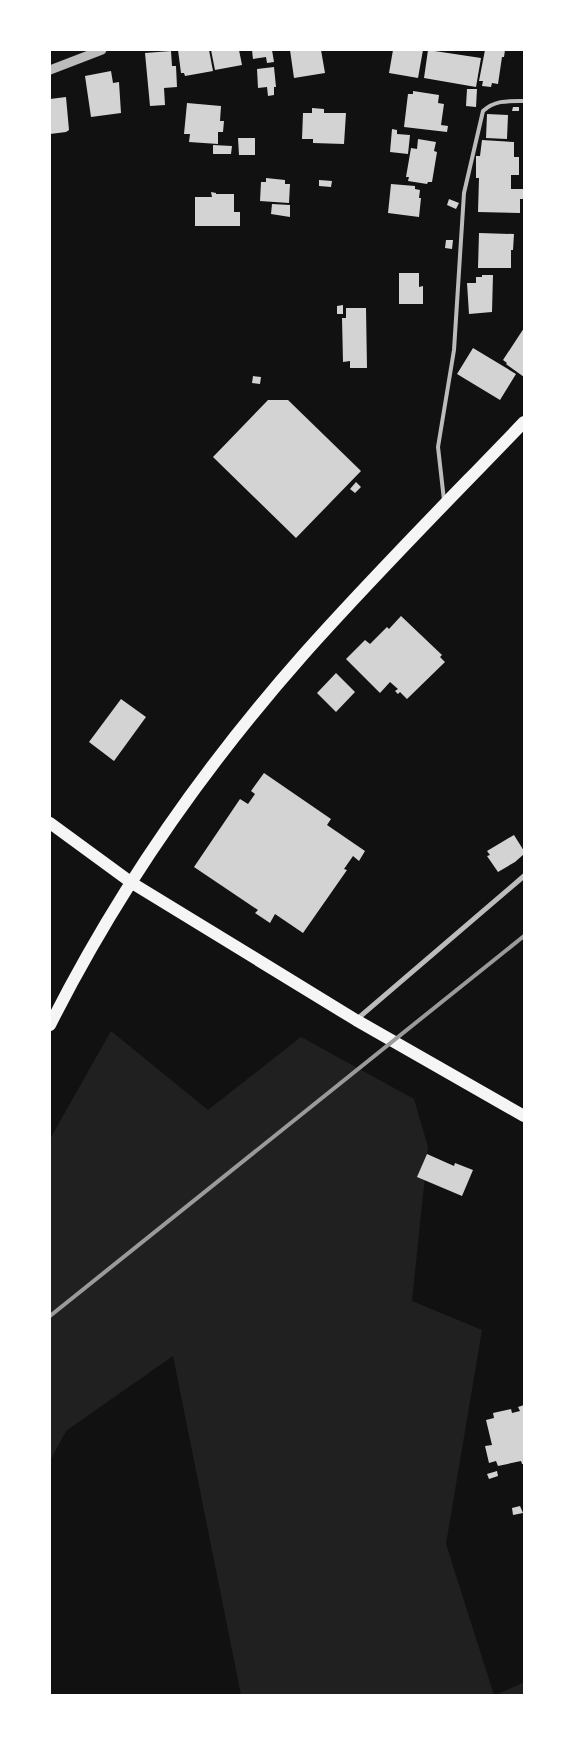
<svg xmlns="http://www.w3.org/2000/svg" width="574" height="1745" viewBox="0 0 574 1745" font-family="Inter,sans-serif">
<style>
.green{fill:#202020}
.building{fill:#d3d3d3}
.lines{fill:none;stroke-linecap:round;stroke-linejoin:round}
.service{stroke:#bcbcbc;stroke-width:4}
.minor{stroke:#bcbcbc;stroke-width:5}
.tertiary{stroke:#bcbcbc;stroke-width:9}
.primary{stroke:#f5f5f5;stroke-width:12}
.rail{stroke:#9a9a9a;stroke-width:4}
</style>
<rect width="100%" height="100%" fill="#111"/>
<!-- green -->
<path class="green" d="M111,1031l97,79 93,-73 113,62 14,48 -16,154 70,29 -36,214 48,151h-253l-68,-339 -107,75 -16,30v-322z
M524,1682v13h-28z"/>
<!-- building -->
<path class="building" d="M178,50h31l4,21 -28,5 -1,-3h-3z
M211,50h28l3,15 -27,5z
M252,50h20l2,12 -7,1 -1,-6 -13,2z
M290,50h31l4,23 -31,5z
M393,50h30l-5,28 -29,-5z
M428,50l53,8 -5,29 -52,-9z
M485,50h20l-1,7h-2l-4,27 -6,-1 -1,4 -9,-1 1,-5h-4z
M171,51l1,15h4l1,21 -13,1 1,17 -15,1 -5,-53z
M274,67l2,20h-2v8l-6,1 -1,-9 -9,1 -1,-19z
M111,71l2,12 6,-1 2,31 -30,4 -6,-41z
M467,89h10l-1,18 -10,-1z
M413,91l26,4 -1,8 6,1 -3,21 7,1 -1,6 -43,-5 4,-33h5z
M66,97l3,33 -3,2 -16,2v-35z
M187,103l34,3 -1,15h4l-1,11h-5v12l-29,-2 1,-8h-6z
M513,107h6v4h-7z
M312,108l12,1v4h22l-2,31 -31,-1v-4h-11l1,-26h9z
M487,114l21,1 -1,24 -21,-1z
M392,129l5,1v4l13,1 -2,19 -18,-2z
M238,138h17v17h-16z
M418,139l18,3 -2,9 3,1 -5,30h-4l-1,2 -19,-3 1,-4h-3l5,-29 6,1z
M482,140l32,2v15h5v18h-8v14h13v10h-4v14l-42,-1 1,-34h-3v-22h4z
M213,145l19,1 -1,8h-18z
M266,178l19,2v4h5l-1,19 -29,-2 1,-19h5z
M319,180l13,1 -1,6 -12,-1z
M391,184l24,2v3l5,1 -1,8h2l-2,19 -31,-4z
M211,192l5,1v1h18v18h6v14h-45v-29h17z
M449,199l10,4 -3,6 -9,-4z
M272,204l18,1v12l-19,-3z
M479,233l35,1 -1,16h-2v18h-33z
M446,240h7l-1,9 -7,-1z
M399,273h20v14l4,-1v18h-24z
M482,275h11l-1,37 -23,2 -2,-31h9v-6h6z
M343,305v9h-6v-8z
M346,308h20l1,60h-17v-7l-7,1 -1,-44h4z
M524,328v49l-18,-13 1,-1 -4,-3z
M473,348l43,26 -16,26 -43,-26z
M253,376l8,1 -1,7 -8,-1z
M268,400h20l73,71 -65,67 -83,-81z
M356,482l5,5 -6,6 -5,-4z
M401,616l41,39 -2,2 5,5 -38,37 -7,-7 -2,2 -3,-3 3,-2 -8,-7 -10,11 -34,-34 19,-19 5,4 17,-17 2,2z
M336,673l19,19 -19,20 -19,-19z
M121,699l25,18 -32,44 -25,-19z
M264,773l67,46 -4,6 38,26 -6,10 -6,-5 -9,13 3,1 -44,63 -28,-19 -5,9 -15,-10 3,-3 -64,-43 46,-68 8,5 7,-10 -4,-3z
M514,835l10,16v3l-9,8 -17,10 -11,-16 3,-1 -3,-4z
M427,1154l27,12 1,-3 18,7 -11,26 -45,-19z
M524,1405v59h-2l-1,-3 -23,5 -2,-5 -7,2 -4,-17 7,-1 -6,-25 8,-2 -1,-5 18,-4 1,4 8,-2 -2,-4z
M497,1471l1,5 -9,3 -2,-5z
M520,1506l3,7 -10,2 -1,-7z"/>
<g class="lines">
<!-- service -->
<path class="service" d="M444,500l-6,-53 16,-97 10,-157 19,-82c12,-11 25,-10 41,-10"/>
<!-- minor -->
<path class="minor" d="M356,1020l168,-144"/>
<!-- tertiary -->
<path class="tertiary" d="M50,70l52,-20"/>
<!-- primary -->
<path class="primary" d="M50,823l82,60 224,137 168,96
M50,1025c67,-133 154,-258 253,-370 71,-80 147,-156 221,-233"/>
<!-- rail -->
<path class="rail" d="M50,1316l474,-380"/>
</g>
<!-- border -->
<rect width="574" height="1745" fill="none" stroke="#ffffff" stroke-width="102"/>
</svg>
